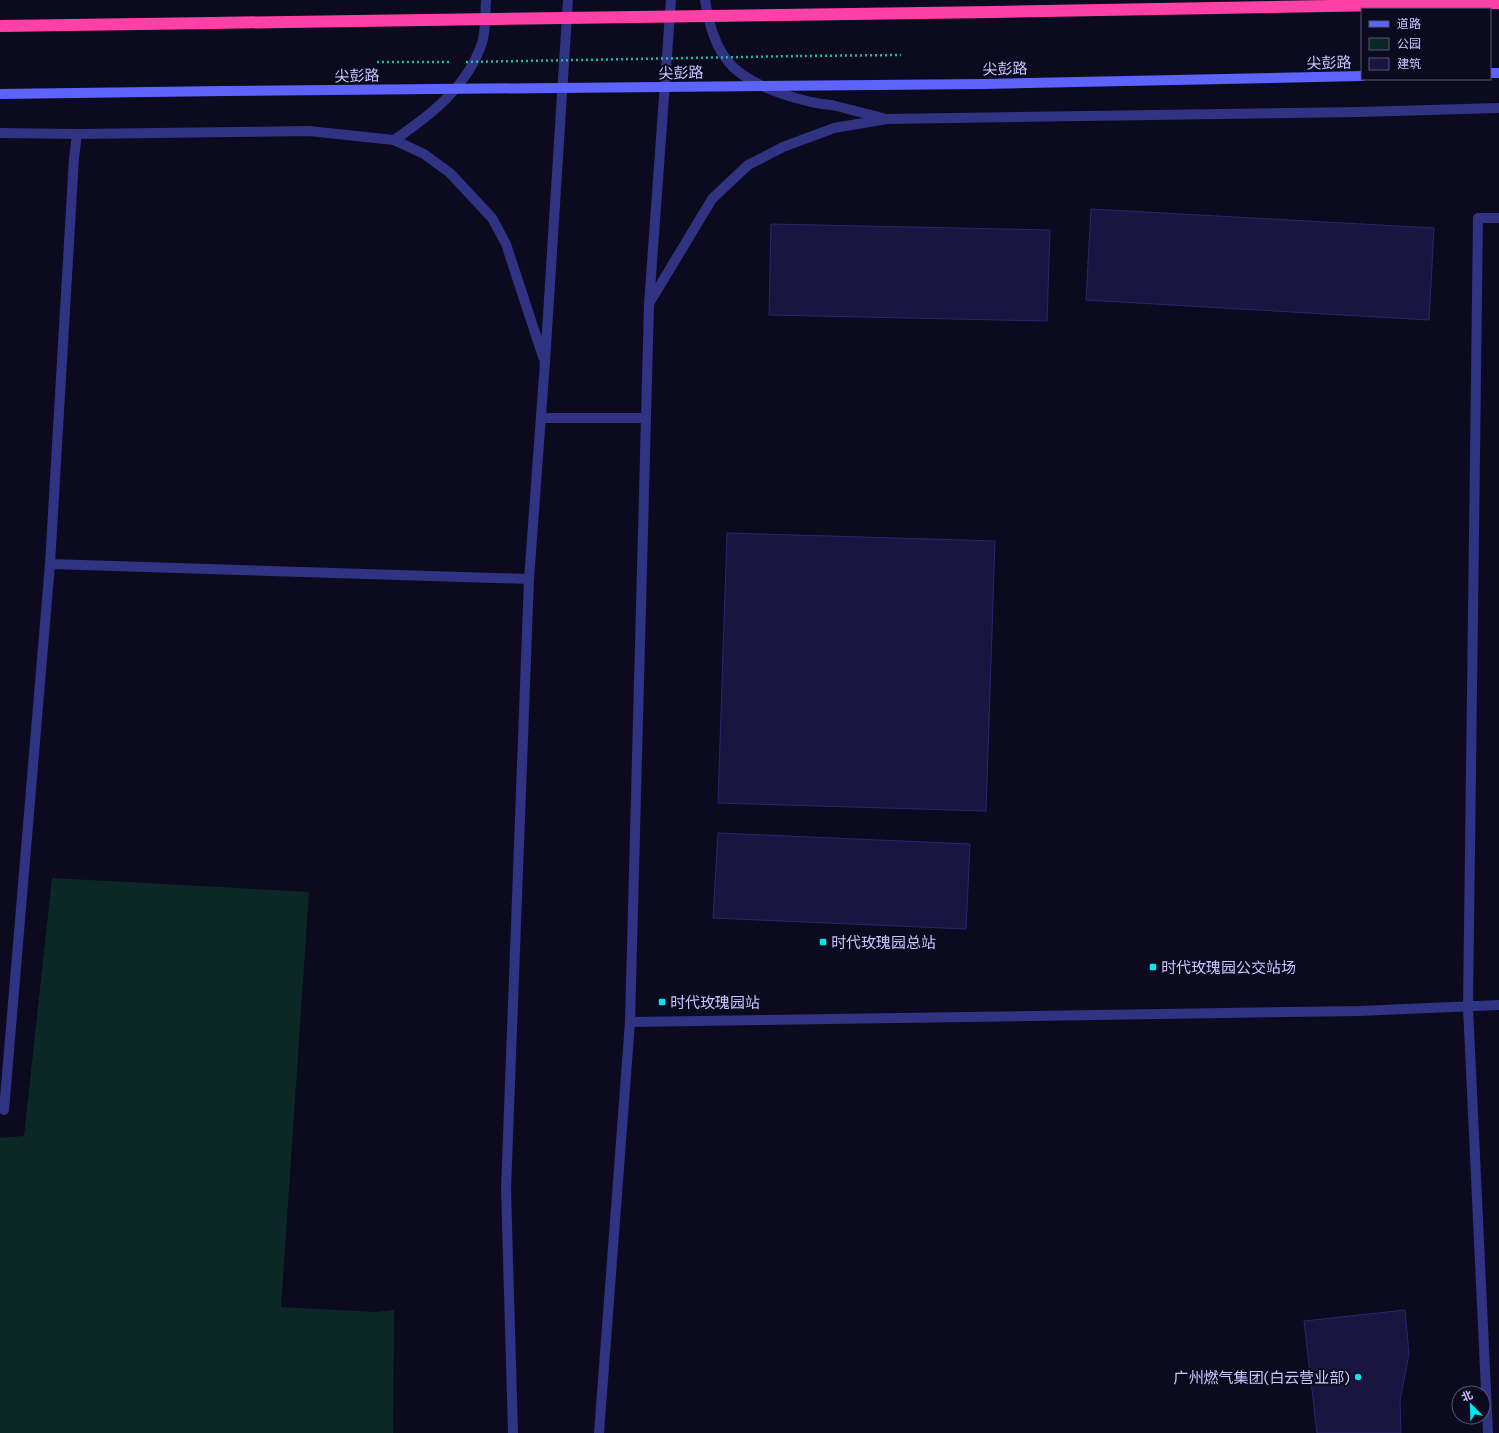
<svg xmlns="http://www.w3.org/2000/svg" width="1499" height="1433" viewBox="0 0 1499 1433" font-family="Commissioner,'Noto Sans SC',sans-serif">
<style>
.green{fill:#0c2826}
.building{fill:#1a1440;stroke:#2e246f}
.lines{fill:none;stroke-linecap:round;stroke-linejoin:round}
.path{stroke:#21b8a6;stroke-width:2.5;stroke-dasharray:2 3;stroke-linecap:butt}
.minor{stroke:#303282;stroke-width:10}
.tertiary{stroke:#303282;stroke-width:10}
.secondary{stroke:#5d63ff;stroke-width:10}
.motorway{stroke:#ff41a7;stroke-width:12}
.path-bridge{stroke:#21b8a6;stroke-width:2.5;stroke-dasharray:2 3;stroke-linecap:butt}
.secondary-bridge{stroke:#5d63ff;stroke-width:10}
.motorway-bridge{stroke:#ff41a7;stroke-width:12}
.poi-dot{fill:#00e7f1;stroke:#0c0a1e;stroke-width:1.5}
.labels{text-anchor:middle;dominant-baseline:central;stroke-width:4;stroke-linejoin:round;paint-order:stroke}
.street-label{font-size:15px;fill:#cac6ff;stroke:#0c0a1e}
.poi-label{font-size:15px;fill:#cac6ff;stroke:#0c0a1e;text-anchor:start}
</style>
<rect width="100%" height="100%" fill="#0c0a1e"/>
<!-- green -->
<path class="green" d="M52,878l257,14 -28,415 95,5 18,-2 -1,123h-393v-295l24,-2z"/>
<!-- building -->
<path class="building" d="M1091,209l343,19 -5,92 -343,-20z
M771,224l279,6 -3,91 -278,-6z
M727,533l268,8 -9,270 -268,-8z
M718,833l252,11 -4,85 -253,-11z
M1405,1310l4,44 -9,46 1,33h-84l-13,-112z"/>
<g class="lines">
<!-- path -->
<path class="path" d="M800,56l101,-1
M377,62h74"/>
<!-- minor -->
<path class="minor" d="M50,564l479,15
M630,1022l729,-11 140,-6
M4,1110l46,-546 24,-406 3,-24
M1488,1433l-20,-426 10,-789h21"/>
<!-- tertiary -->
<path class="tertiary" d="M705,0c4,24 10,49 28,67 19,18 53,29 78,35 7,2 14,2 21,3 17,4 34,9 51,13
M0,133l77,1 232,-3 85,9 30,14 26,19 42,45 14,26 37,113
M394,140c37,-25 73,-53 88,-97 4,-12 3,-31 4,-43
M650,302l62,-103 36,-34 35,-18 51,-19 53,-9 472,-7 140,-4
M541,418h105
M513,1433l-7,-244 23,-610 16,-217 23,-362
M599,1433l31,-411 19,-718 22,-304"/>
<!-- secondary -->
<path class="secondary" d="M1490,73h9
M985,84l377,-8
M0,94l224,-3"/>
<!-- motorway -->
<path class="motorway" d="M993,12l506,-9
M0,26l211,-3"/>
<!-- path-bridge -->
<path class="path-bridge" d="M466,62l334,-6"/>
<!-- secondary-bridge -->
<path class="secondary-bridge" d="M224,91l761,-7"/>
<!-- motorway-bridge -->
<path class="motorway-bridge" d="M211,23l782,-11"/>
</g>
<!-- markers -->
<g class="poi-dot">
<rect x="819" y="938" width="8" height="8" rx="2"/>
<rect x="1149" y="963" width="8" height="8" rx="2"/>
<rect x="658" y="998" width="8" height="8" rx="2"/>
<circle cx="1358" cy="1377" r="4"/>
</g>
<g class="labels">
<!-- street labels -->
<g class="street-label">
<text transform="translate(1329 62) rotate(-1)">尖彭路</text>
<text transform="translate(1005 68) rotate(-1)">尖彭路</text>
<text transform="translate(681 72) rotate(-1)">尖彭路</text>
<text transform="translate(357 75) rotate(-1)">尖彭路</text>
</g>
<!-- poi labels -->
<g class="poi-label">
<text x="831" y="942">时代玫瑰园总站</text>
<text x="1161" y="967">时代玫瑰园公交站场</text>
<text x="670" y="1002">时代玫瑰园站</text>
<text x="1350" y="1377" text-anchor="end">广州燃气集团(白云营业部)</text>
</g>
</g>
<!-- legend -->
<rect x="1361" y="8" width="130" height="72" fill="#0c0a1e" stroke="#585578"/>
<rect x="1369" y="21" width="20" height="6" fill="#5d63ff" stroke="#585578"/>
<text x="1397" y="28" font-size="12" fill="#cac6ff">道路</text>
<rect x="1369" y="38" width="20" height="12" fill="#0c2826" stroke="#585578"/>
<text x="1397" y="48" font-size="12" fill="#cac6ff">公园</text>
<rect x="1369" y="58" width="20" height="12" fill="#1a1440" stroke="#585578"/>
<text x="1397" y="68" font-size="12" fill="#cac6ff">建筑</text>
<!-- north arrow -->
<g transform="translate(1471 1405) rotate(337)"><circle r="19" fill="#0c0a1e" stroke="#585578"/>
<path d="M0-3L7 15L0 10L-7 15Z" fill="#00e7f1"/>
<text y="-6" font-size="11" font-weight="bold" text-anchor="middle" fill="#cac6ff">北</text>
</g>
</svg>
